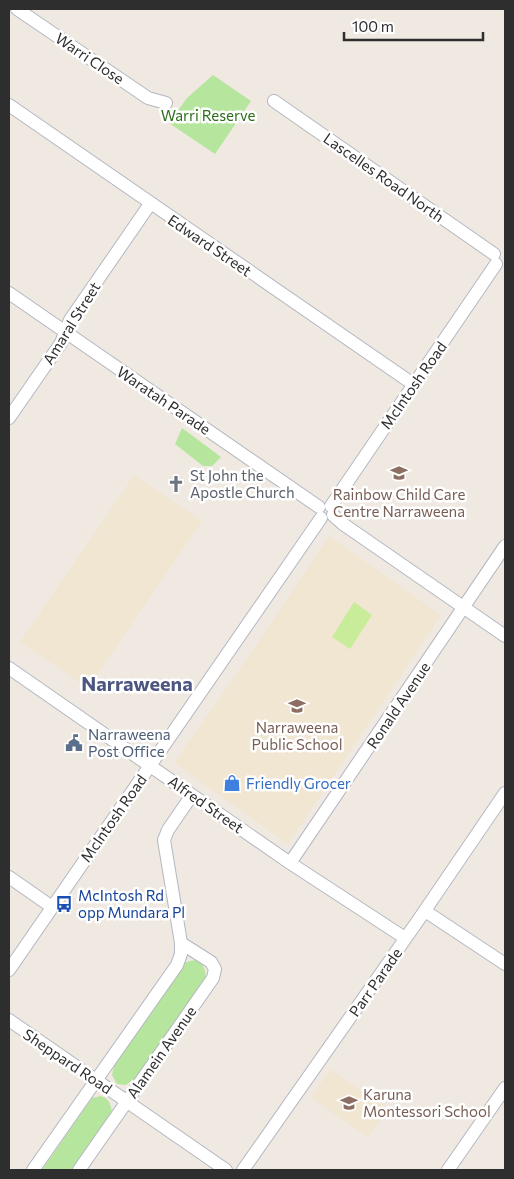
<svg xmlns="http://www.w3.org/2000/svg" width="514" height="1179" viewBox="0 0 514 1179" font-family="Commissioner,sans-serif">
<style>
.education{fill:#f0e6d1}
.green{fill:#b6e59e}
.pitch{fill:#c9ec9a}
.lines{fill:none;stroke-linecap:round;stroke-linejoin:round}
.minor-casing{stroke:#b4b7c1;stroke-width:14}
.minor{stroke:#fff;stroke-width:12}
.labels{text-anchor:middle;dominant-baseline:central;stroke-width:5;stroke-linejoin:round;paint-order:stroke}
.street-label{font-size:15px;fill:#2e2e2e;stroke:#fff}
.park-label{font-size:15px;fill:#2c6e1b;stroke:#fff}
.worship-label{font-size:15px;fill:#5b616d;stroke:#fff;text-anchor:start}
.education-label{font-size:15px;fill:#785e54;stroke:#fff}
.service-label{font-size:15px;fill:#4e5e75;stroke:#fff;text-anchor:start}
.shop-label{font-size:15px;fill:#366cbe;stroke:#fff;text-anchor:start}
.transit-label{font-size:15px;fill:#164399;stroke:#fff;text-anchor:start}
.district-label{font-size:20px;font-weight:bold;fill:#4d5680;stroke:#fff}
</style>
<rect width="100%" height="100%" fill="#efe9e1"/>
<!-- education -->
<path class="education" d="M134,475l68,46 -114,167 -68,-46z
M329,536l112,79 -153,229 -114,-81 79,-113z
M330,1069l58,40 -20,28 -57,-39z"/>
<!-- green -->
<path class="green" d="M213,75l38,26 -36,53 -46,-31 18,-25z
M182,428l39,29 -9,9h-9l-28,-22z
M195,960c9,3 10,9 11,18l-71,100 -9,7 -9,-1 -5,-9 2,-9 72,-104z
M101,1096c9,3 10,9 11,18l-40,56h-30l50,-72z"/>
<!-- pitch -->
<path class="pitch" d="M354,602l18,13 -22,34 -18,-12z"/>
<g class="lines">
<!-- minor casing -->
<g class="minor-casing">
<path id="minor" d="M17,9l131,89 18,5
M274,101l220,153
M9,105l404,279
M9,293l310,214
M9,418l52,-75 9,-23 80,-116
M331,506l165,-242
M333,515l10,9 162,112
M9,668l281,195 115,75
M290,863l215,-317
M9,877l43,30
M425,911l80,53
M9,970l312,-452
M9,1020l217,150
M33,1170l144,-205 4,-11v-11
M79,1170l134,-192 2,-9 -4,-7 -30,-19 -17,-103 4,-10 24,-35
M243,1170l174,-248 88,-129
M448,1170l57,-82"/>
</g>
<!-- minor -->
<use href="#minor" class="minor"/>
</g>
<!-- icons -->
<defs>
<g id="school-bare" transform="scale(1.35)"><path d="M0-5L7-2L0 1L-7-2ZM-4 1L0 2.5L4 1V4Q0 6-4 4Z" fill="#8d6e63" stroke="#fff" stroke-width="2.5" paint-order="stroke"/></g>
<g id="church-bare" transform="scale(1.35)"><path d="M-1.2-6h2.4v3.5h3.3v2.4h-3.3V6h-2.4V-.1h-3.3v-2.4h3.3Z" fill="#6b7280" stroke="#fff" stroke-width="2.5" paint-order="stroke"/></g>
<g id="civic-bare" transform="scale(1.35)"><path d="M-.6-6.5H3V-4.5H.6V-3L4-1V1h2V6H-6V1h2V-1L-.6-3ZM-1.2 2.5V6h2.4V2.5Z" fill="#5c6f8a" stroke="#fff" stroke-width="2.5" paint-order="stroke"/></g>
<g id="shop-bare" transform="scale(1.35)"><path d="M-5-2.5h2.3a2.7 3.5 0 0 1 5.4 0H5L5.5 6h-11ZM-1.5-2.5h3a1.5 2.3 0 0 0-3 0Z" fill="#3f7fe0" stroke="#fff" stroke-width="2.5" paint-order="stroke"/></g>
<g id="bus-bare" transform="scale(1.35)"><path d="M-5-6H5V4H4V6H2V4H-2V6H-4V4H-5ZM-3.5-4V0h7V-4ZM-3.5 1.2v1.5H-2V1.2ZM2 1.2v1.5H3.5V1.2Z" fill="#1a4fb4" stroke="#fff" stroke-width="2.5" paint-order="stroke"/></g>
</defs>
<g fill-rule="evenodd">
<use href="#school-bare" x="399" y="473"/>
<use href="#church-bare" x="176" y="484"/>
<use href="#school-bare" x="297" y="706"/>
<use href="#civic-bare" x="74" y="743"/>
<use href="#shop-bare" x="232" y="783"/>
<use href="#bus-bare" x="64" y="904"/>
<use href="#school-bare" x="349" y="1103"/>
</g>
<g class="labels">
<!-- street labels -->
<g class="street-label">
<text transform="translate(90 58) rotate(34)">Warri Close</text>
<text transform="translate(384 177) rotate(35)">Lascelles Road North</text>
<text transform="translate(210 245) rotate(34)">Edward Street</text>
<text transform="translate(71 323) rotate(-58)">Amaral Street</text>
<text transform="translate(413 385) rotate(-55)">McIntosh Road</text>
<text transform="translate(164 400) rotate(34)">Waratah Parade</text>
<text transform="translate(398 705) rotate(-56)">Ronald Avenue</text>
<text transform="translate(206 804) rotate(35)">Alfred Street</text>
<text transform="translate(113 818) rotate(-55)">McIntosh Road</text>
<text transform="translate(375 982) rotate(-55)">Parr Parade</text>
<text transform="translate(161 1052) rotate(-55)">Alamein Avenue</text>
<text transform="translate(68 1061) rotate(34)">Sheppard Road</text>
</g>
<!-- park labels -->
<g class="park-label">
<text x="208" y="115">Warri Reserve</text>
</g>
<!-- worship labels -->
<g class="worship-label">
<text x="190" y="475">St John the<tspan x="190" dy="17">Apostle Church</tspan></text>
</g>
<!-- education labels -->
<g class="education-label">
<text x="399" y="494">Rainbow Child Care<tspan x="399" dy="17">Centre Narraweena</tspan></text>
<text x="297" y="727">Narraweena<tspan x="297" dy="17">Public School</tspan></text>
<text x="363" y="1094" text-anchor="start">Karuna<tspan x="363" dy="17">Montessori School</tspan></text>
</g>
<!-- service labels -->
<g class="service-label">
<text x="88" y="734">Narraweena<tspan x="88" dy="17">Post Office</tspan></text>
</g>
<!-- shop labels -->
<g class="shop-label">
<text x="246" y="783">Friendly Grocer</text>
</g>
<!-- transit labels -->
<g class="transit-label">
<text x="78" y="895">McIntosh Rd<tspan x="78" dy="17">opp Mundara Pl</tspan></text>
</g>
<!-- district labels -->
<g class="district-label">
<text x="137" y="683">Narraweena</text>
</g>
</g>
<!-- border -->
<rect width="514" height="1179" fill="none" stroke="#2e2e2e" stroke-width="20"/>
<!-- scale -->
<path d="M344 32v8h139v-8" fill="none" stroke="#2e2e2e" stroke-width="2.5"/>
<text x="352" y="32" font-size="15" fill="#2e2e2e" stroke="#ffffff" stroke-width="4" paint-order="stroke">100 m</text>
</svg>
